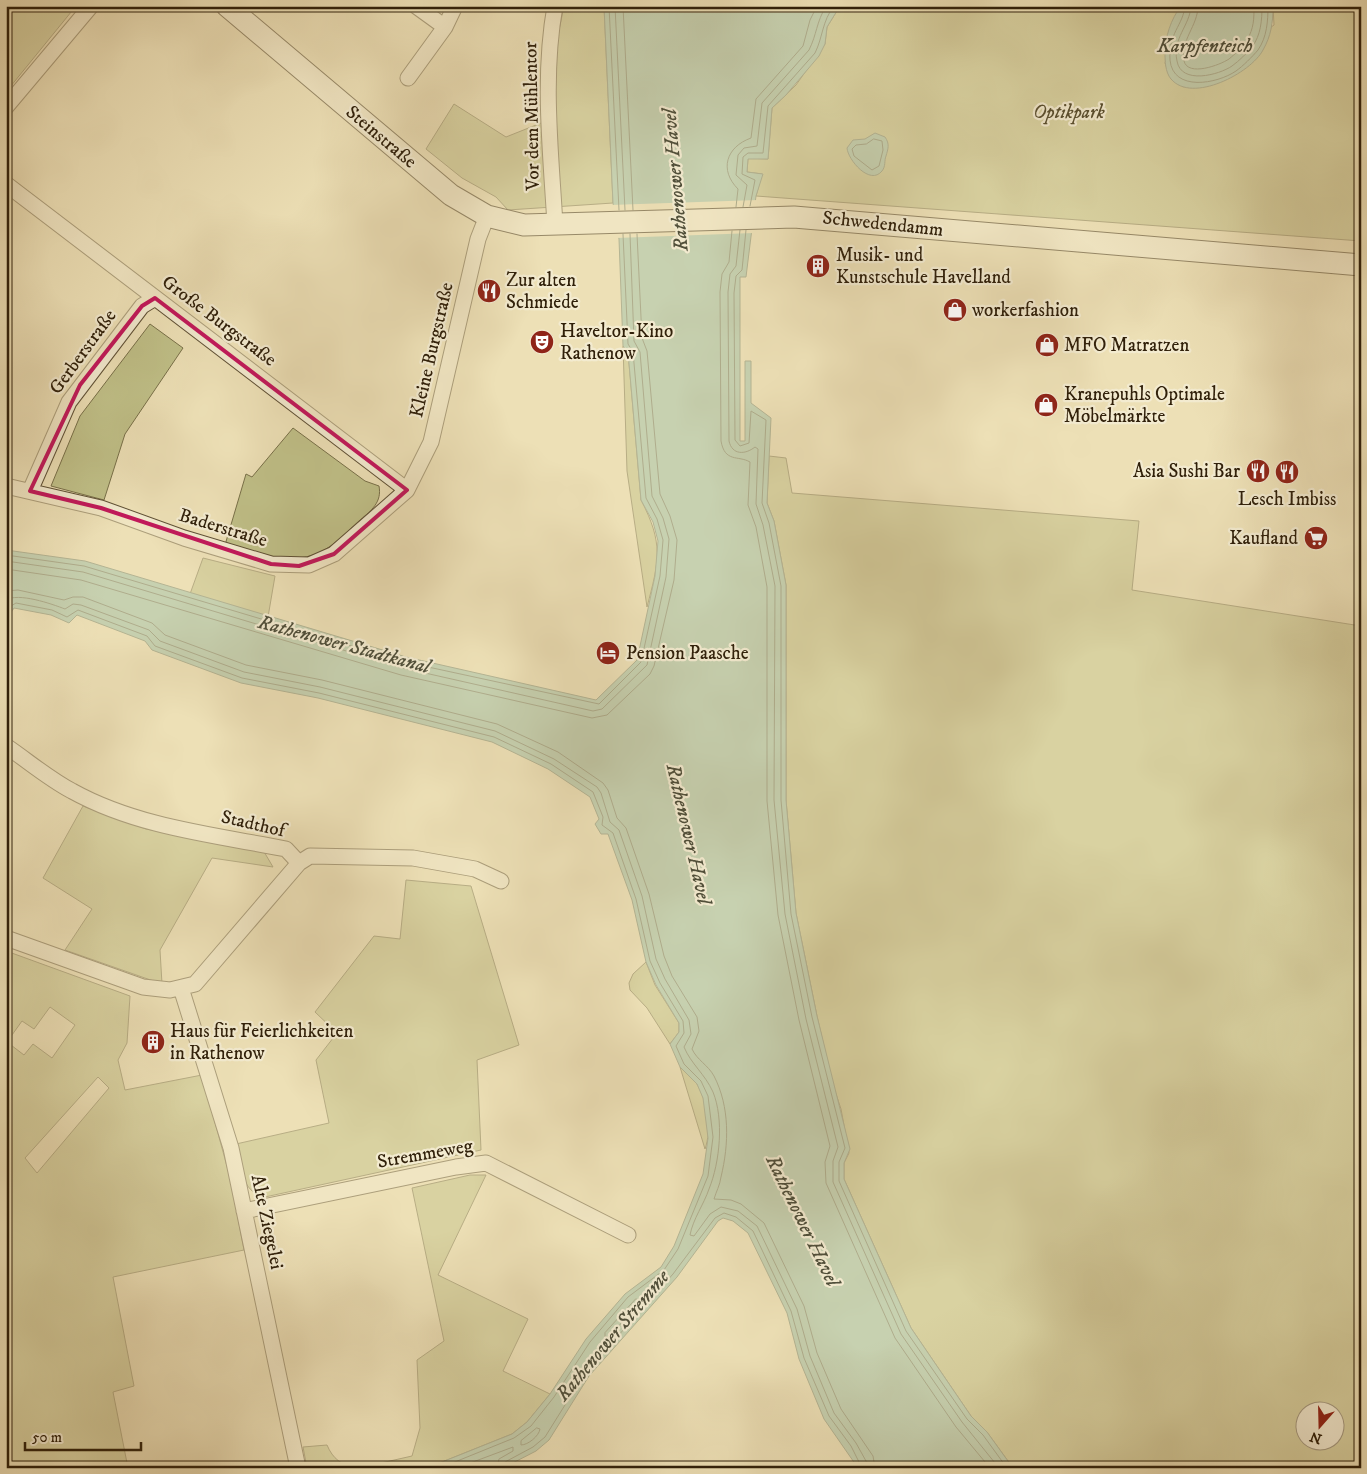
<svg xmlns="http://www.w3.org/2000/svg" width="1367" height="1474" viewBox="0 0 1367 1474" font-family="'IM FELL DW Pica',serif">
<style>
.green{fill:#c0c088;stroke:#787049;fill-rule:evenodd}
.water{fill:#9abea9;stroke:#707f69}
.pier{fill:#ede0b6}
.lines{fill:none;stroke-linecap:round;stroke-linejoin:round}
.shore{stroke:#656f5a;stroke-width:1}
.minor-casing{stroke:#5f5035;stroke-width:17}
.secondary-casing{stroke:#30200a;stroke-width:23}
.minor{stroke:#f3ebd0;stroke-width:15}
.secondary{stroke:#f3ebd0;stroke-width:21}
.marked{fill:none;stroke:#c2185b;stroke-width:4;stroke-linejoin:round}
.labels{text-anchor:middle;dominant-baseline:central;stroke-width:4.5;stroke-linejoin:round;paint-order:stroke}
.park-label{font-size:19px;font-style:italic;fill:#5b5030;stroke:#f3ebd0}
.street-label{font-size:19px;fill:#30200a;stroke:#f3ebd0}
.poi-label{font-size:19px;fill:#30200a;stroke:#f3ebd0;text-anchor:start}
.water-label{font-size:20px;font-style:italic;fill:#504f3a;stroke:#f3ebd0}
</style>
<rect width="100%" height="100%" fill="#ede0b6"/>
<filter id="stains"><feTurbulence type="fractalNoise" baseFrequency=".004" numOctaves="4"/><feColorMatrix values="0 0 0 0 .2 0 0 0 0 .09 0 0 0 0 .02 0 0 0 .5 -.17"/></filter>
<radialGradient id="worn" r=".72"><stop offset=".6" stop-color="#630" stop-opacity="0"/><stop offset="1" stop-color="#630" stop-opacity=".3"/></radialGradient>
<!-- green -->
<path class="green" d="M6,6h70l-70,86z
M564,6h40l9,197 -105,7 -12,-13 -34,-19 -36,-29 28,-45 52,33 45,-18 6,-79z
M840,6h341l-16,57 6,16 13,8 90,-62 -1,-19h88v235l-605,-45 6,-22 -15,-2 1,-14 20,1 4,-51 24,-23 29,-41 2,-17z
M150,324l33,24 -58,86 -21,66 -53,-14 29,-70z
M623,346l5,6 13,148c23,44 18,61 6,107l-20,-136z
M293,428l72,53 14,5c3,16 -7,24 -19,34 -9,8 -18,18 -28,25 -33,25 -72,9 -107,0l21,-71 6,3z
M769,456l17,2 6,35 347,28 -7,69 229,36v842h-348l-26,-36 -16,-16 -60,-88 -67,-149v-16l5,-10 -8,-44 -8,-24 -16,-69 -21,-103 -10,-113v-215l-12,-64 -7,-18zM1304,1412h30v30h-30z
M203,558l72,18 -7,41 -78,-23z
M83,806l63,23 117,21 10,17 -61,-9 -52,92 2,34 -97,-34 27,-41 -49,-31z
M406,880l65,6 48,159 -42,15 4,90 -216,47c-24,-4 -25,-33 -29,-53l93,-21 -13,-63 21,-27 -22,-21 59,-76 26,3z
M9,952l121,44 -3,47 -9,17 7,30 77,-15 29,106 13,69 -131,27 21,109 -21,6 15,76h-122v-510zM50,1007l25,18 -23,33 -19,-14 -9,11 -17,-13 15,-21 12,8zM98,1077l11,11 -72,85 -12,-15z
M646,962l9,23 24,38v9l-9,12 -23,-36 -17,-18 -1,-7 4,-9z
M680,1067c6,5 13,10 17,17 10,17 15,46 8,65z
M470,1175h16l-48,100 90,44 -25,52 47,23 -23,28 -15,12 -85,34h-68l53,-12 8,-28 -3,-68 27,-19 -32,-153z
M327,1445c6,14 14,20 30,23h-50l-4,-21z"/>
<!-- water -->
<path class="water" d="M604,6h236l-13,21 -2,17 -6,12 -33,39 -14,13 -4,51h-20l-1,13 16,2 -7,22 -10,81h-6v164h5v-80h6v42l20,15 -4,85 7,18 12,64v215l10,113 21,103 33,133 -6,14v16l67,149 60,88 16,16 26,36h-155l-34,-49 -25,-60 -12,-46 -39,-80 -15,-12 -10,-3 -5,3 -41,56 -88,99 -40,64 -13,11 -33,17h-76l85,-34 15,-12 23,-28 36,-55 39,-45 36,-27 13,-21 29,-72 5,-36 -5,-40 -6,-14 -17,-17 -10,-23 9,-12v-9l-23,-38 -10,-23 -14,-62 -24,-66h-7l-6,-10 4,-5 -9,-22 -42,-28 -56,-27 -174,-44 -77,-15 -89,-33 -7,-9 -68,-26 -8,8 -18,-8 -37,-7 -4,6 -4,-1v-63l79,11 321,96 190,43 41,-40 18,-84 3,-35 -5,-19 -12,-22 -13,-148 -5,-6 -4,-107 -6,-36z
M1181,6h92c0,17 -2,30 -10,44 -12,23 -71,54 -92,29 -6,-7 -6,-19 -6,-26 0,-16 6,-34 16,-47z
M875,133l10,4c5,7 3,12 1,19 -2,5 0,10 -4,15 -12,15 -34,-11 -35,-23l6,-8 12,-1z"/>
<!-- pier -->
<path class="pier" d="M758,200l-4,33 -138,5 -6,-33z"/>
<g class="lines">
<!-- shore -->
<path class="shore" d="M609,6l10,204
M615,6l10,204
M623,6l10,204
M1185,6c-2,20 -17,27 -15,54 3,32 47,24 66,11 7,-5 16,-14 22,-21 9,-13 10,-29 10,-44
M1191,6c-1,20 -19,32 -14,55 4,24 42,14 55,5 7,-5 15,-13 20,-19 9,-12 10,-27 10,-41
M1198,6c0,20 -18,34 -14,55 4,16 36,4 45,-2 6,-5 15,-13 18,-19 7,-12 7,-21 7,-34
M874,139l8,2 1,9 -4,16 -7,4 -18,-14 -2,-7 4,-4 10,-1z
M750,206l5,-26 -13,-6 1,-17 5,-4h15l5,-47 47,-53c8,-16 7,-32 19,-47
M736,207l2,-18c-19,-19 -12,-42 13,-51l5,-39 47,-53 7,-26 7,-14
M743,207l4,-22 -11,-10 2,-20 6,-7 13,-2 5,-43 47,-53c8,-16 7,-27 17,-44
M740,230l-4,36 -6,8 -2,18 1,149c3,14 16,14 26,6l3,2 -2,55 7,21 12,61 -1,214 11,114 21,105 32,128 -5,14v21l68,152 61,88 37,46
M746,230l-4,40 -6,6 -2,17 1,147 5,6 9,-3 2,-32 15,9 -4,83 7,20 12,63v214l10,114 21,103 33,131 -6,14v19l67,150 61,88 16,16 24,33
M732,231l-3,31 -7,12 -2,18 1,149c4,22 17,14 29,21l-2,43 8,22 11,60v214l11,114 21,105 31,126 -5,16 1,21 69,155 61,89 34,41
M6,555l78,11 321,96 194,42 42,-42 19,-86 3,-36 -6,-21 -11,-21 -13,-146 -5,-8 -5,-110
M6,561l77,11 320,96 190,43 9,-2 45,-44 19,-88 3,-38 -6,-21 -11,-22 -12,-144 -6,-11 -4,-107
M6,569l75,11 320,95 191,43 15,-3 43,-41 4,-8 20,-86 3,-40 -7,-24 -10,-22 -13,-143 -5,-13 -5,-104
M6,591l12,-1 46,10 9,-3h10l69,26 13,12 81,30 76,15 175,44 61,28 45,31 5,7 9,28 9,10 23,66 15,62 8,20 25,41 2,14 -7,18c5,11 16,16 22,27 16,31 15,68 7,101 -1,8 -5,15 -7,22l17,1 10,4 23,19 40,83 13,47 24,56 32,47 2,12
M6,600c12,-8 46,4 59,9l8,-5 8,1 68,25 11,11 84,31 76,15 175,44 59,28 43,28 4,6 9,29 9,8 23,66 14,63 9,20 24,41 2,14 -7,13c7,17 21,27 29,45 11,27 7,70 -4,97 -5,15 -16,30 -19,46l4,1 16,-22 11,-7 17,4 19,15 40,83 13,47 24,57 22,30 10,18 2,7
M6,609l10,-6 36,7 15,7 11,-7 69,26 8,10 87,32 77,15 175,44 57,27 42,28 10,25 -1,8 11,8 23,66 14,62 10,22 23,38 1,12 -8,13 8,18 17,17 7,15 5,41 -5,39 -30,73 -14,21 -36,27 -38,45 -36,55 -23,29 -17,12 -74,30
M636,1299l3,1v3l-30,34h-4v-4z
M537,1428l3,1c-1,7 -12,16 -19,16v-4z
M457,1468l56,-21v4l-14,8 -2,9
M503,1468l2,-6 28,-15 12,-10 40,-64 88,-99 42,-56 9,-5 12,4 17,14 38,80 13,47 25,58 22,30 11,22"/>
<!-- minor casing -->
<g class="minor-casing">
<path id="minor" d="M416,6l29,21
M555,6c-13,72 -4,147 0,219
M408,78l37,-51 10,-21
M6,107l85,-101
M6,184l401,306
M6,486l95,22 83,30 87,26 38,1 25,-11 73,-64 24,-48 47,-203 9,-23
M30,491l39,-89 73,-96 13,-8
M6,746c22,15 43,33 66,45 65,36 142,44 214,58l13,14
M6,938l137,49 27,3 25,-6 104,-121 11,-7 103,2 62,11 26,12
M181,988l50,160 67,320
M244,1211l212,-44 30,-4 142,72"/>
</g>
<!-- secondary casing -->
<g class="secondary-casing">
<path id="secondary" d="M227,6l224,189 36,21 37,9 270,-8 567,48"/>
</g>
<!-- minor -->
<use href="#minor" class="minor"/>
<!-- secondary -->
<use href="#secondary" class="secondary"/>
</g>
<!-- marked area -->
<path d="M0 0H1367V1474H0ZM155,298l252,192 -73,64 -35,12 -28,-2 -170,-56 -71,-17 50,-106 62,-79z" fill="#ede0b6" fill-opacity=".55" fill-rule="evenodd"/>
<path class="marked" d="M155,298l252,192 -73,64 -35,12 -28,-2 -170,-56 -71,-17 50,-106 62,-79z"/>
<!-- icons -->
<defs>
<g id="building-disc" transform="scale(1.25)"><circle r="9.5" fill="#8f2418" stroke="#f3ebd0"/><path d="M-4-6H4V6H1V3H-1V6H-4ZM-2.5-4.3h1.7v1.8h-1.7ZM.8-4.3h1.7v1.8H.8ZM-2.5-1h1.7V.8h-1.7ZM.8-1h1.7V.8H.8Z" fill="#fff"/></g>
<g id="restaurant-disc" transform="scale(1.25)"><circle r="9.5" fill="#8f2418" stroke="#f3ebd0"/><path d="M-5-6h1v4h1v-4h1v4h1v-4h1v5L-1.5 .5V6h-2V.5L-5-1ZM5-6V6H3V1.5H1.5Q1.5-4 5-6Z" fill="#fff"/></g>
<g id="shop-disc" transform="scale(1.25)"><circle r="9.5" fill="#8f2418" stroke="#f3ebd0"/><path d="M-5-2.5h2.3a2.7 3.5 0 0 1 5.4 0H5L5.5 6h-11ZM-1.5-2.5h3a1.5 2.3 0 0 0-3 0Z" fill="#fff"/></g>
<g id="theatre-disc" transform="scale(1.25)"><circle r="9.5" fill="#8f2418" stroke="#f3ebd0"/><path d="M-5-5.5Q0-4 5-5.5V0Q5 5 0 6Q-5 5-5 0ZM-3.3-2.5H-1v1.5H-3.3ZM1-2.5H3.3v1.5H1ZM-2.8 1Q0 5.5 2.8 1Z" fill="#fff"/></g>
<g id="supermarket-disc" transform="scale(1.25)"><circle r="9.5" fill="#8f2418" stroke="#f3ebd0"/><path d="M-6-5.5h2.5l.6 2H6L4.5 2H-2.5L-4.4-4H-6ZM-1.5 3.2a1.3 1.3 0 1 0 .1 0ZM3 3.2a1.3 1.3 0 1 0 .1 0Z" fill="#fff"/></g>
<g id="hotel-disc" transform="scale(1.25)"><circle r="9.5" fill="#8f2418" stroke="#f3ebd0"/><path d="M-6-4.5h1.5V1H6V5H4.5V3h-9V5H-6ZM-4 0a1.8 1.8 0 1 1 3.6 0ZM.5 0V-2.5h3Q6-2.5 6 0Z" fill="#fff"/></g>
</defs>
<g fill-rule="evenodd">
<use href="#building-disc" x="818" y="266"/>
<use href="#restaurant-disc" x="489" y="291"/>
<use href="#shop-disc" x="955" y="310"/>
<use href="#theatre-disc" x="542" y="342"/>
<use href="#shop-disc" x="1047" y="345"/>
<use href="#shop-disc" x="1046" y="405"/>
<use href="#restaurant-disc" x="1258" y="471"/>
<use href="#restaurant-disc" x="1287" y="472"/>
<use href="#supermarket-disc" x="1316" y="538"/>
<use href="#hotel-disc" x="608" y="653"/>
<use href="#building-disc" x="153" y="1042"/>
</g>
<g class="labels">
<!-- park labels -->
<g class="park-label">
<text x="1069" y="112">Optikpark</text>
</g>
<!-- street labels -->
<g class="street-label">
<text transform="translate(532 116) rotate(-91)">Vor dem Mühlentor</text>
<text transform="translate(381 137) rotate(40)">Steinstraße</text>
<text transform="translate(883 224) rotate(6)">Schwedendamm</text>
<text transform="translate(219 321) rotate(37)">Große Burgstraße</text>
<text transform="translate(432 350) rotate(-77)">Kleine Burgstraße</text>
<text transform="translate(83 352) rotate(-54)">Gerberstraße</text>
<text transform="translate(223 528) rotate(17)">Baderstraße</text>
<text transform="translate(253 824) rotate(13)">Stadthof</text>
<text transform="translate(425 1154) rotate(-10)">Stremmeweg</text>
<text transform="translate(267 1222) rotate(78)">Alte Ziegelei</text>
</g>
<!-- poi labels -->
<g class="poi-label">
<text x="836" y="255">Musik- und<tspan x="836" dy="22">Kunstschule Havelland</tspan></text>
<text x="506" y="280">Zur alten<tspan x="506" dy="22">Schmiede</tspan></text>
<text x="972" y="310">workerfashion</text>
<text x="560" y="331">Haveltor-Kino<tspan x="560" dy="22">Rathenow</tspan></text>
<text x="1064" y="345">MFO Matratzen</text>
<text x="1064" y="394">Kranepuhls Optimale<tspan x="1064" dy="22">Möbelmärkte</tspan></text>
<text x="1240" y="471" text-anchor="end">Asia Sushi Bar</text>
<text x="1287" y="499" text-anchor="middle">Lesch Imbiss</text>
<text x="1298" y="538" text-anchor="end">Kaufland</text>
<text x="626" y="653">Pension Paasche</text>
<text x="170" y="1031">Haus für Feierlichkeiten<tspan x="170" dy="22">in Rathenow</tspan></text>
</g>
<!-- water labels -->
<g class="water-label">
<text x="1205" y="46">Karpfenteich</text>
<text transform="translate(676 180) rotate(-95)">Rathenower Havel</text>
<text transform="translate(344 645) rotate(15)">Rathenower Stadtkanal</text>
<text transform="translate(688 834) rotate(77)">Rathenower Havel</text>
<text transform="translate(802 1221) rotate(64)">Rathenower Havel</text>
<text transform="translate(613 1336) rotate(-50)">Rathenower Stremme</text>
</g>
</g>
<!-- margin -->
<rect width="1367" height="1474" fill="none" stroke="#ede0b6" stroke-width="25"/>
<rect x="8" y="8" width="1352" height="1459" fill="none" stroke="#30200a" stroke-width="2.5"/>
<rect x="12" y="12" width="1342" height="1449" fill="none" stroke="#30200a"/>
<!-- north arrow -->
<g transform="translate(1320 1426) rotate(200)"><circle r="24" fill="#f3ebd0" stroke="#a59a81"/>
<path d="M0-4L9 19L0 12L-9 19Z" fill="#8f2418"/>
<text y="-8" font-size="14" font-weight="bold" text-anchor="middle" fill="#30200a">N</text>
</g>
<!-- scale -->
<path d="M25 1442v8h116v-8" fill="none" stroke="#30200a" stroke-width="2.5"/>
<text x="32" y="1442" font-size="15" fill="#30200a" stroke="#f3ebd0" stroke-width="4" paint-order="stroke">50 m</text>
<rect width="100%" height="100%" filter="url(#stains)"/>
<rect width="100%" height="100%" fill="url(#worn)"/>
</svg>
